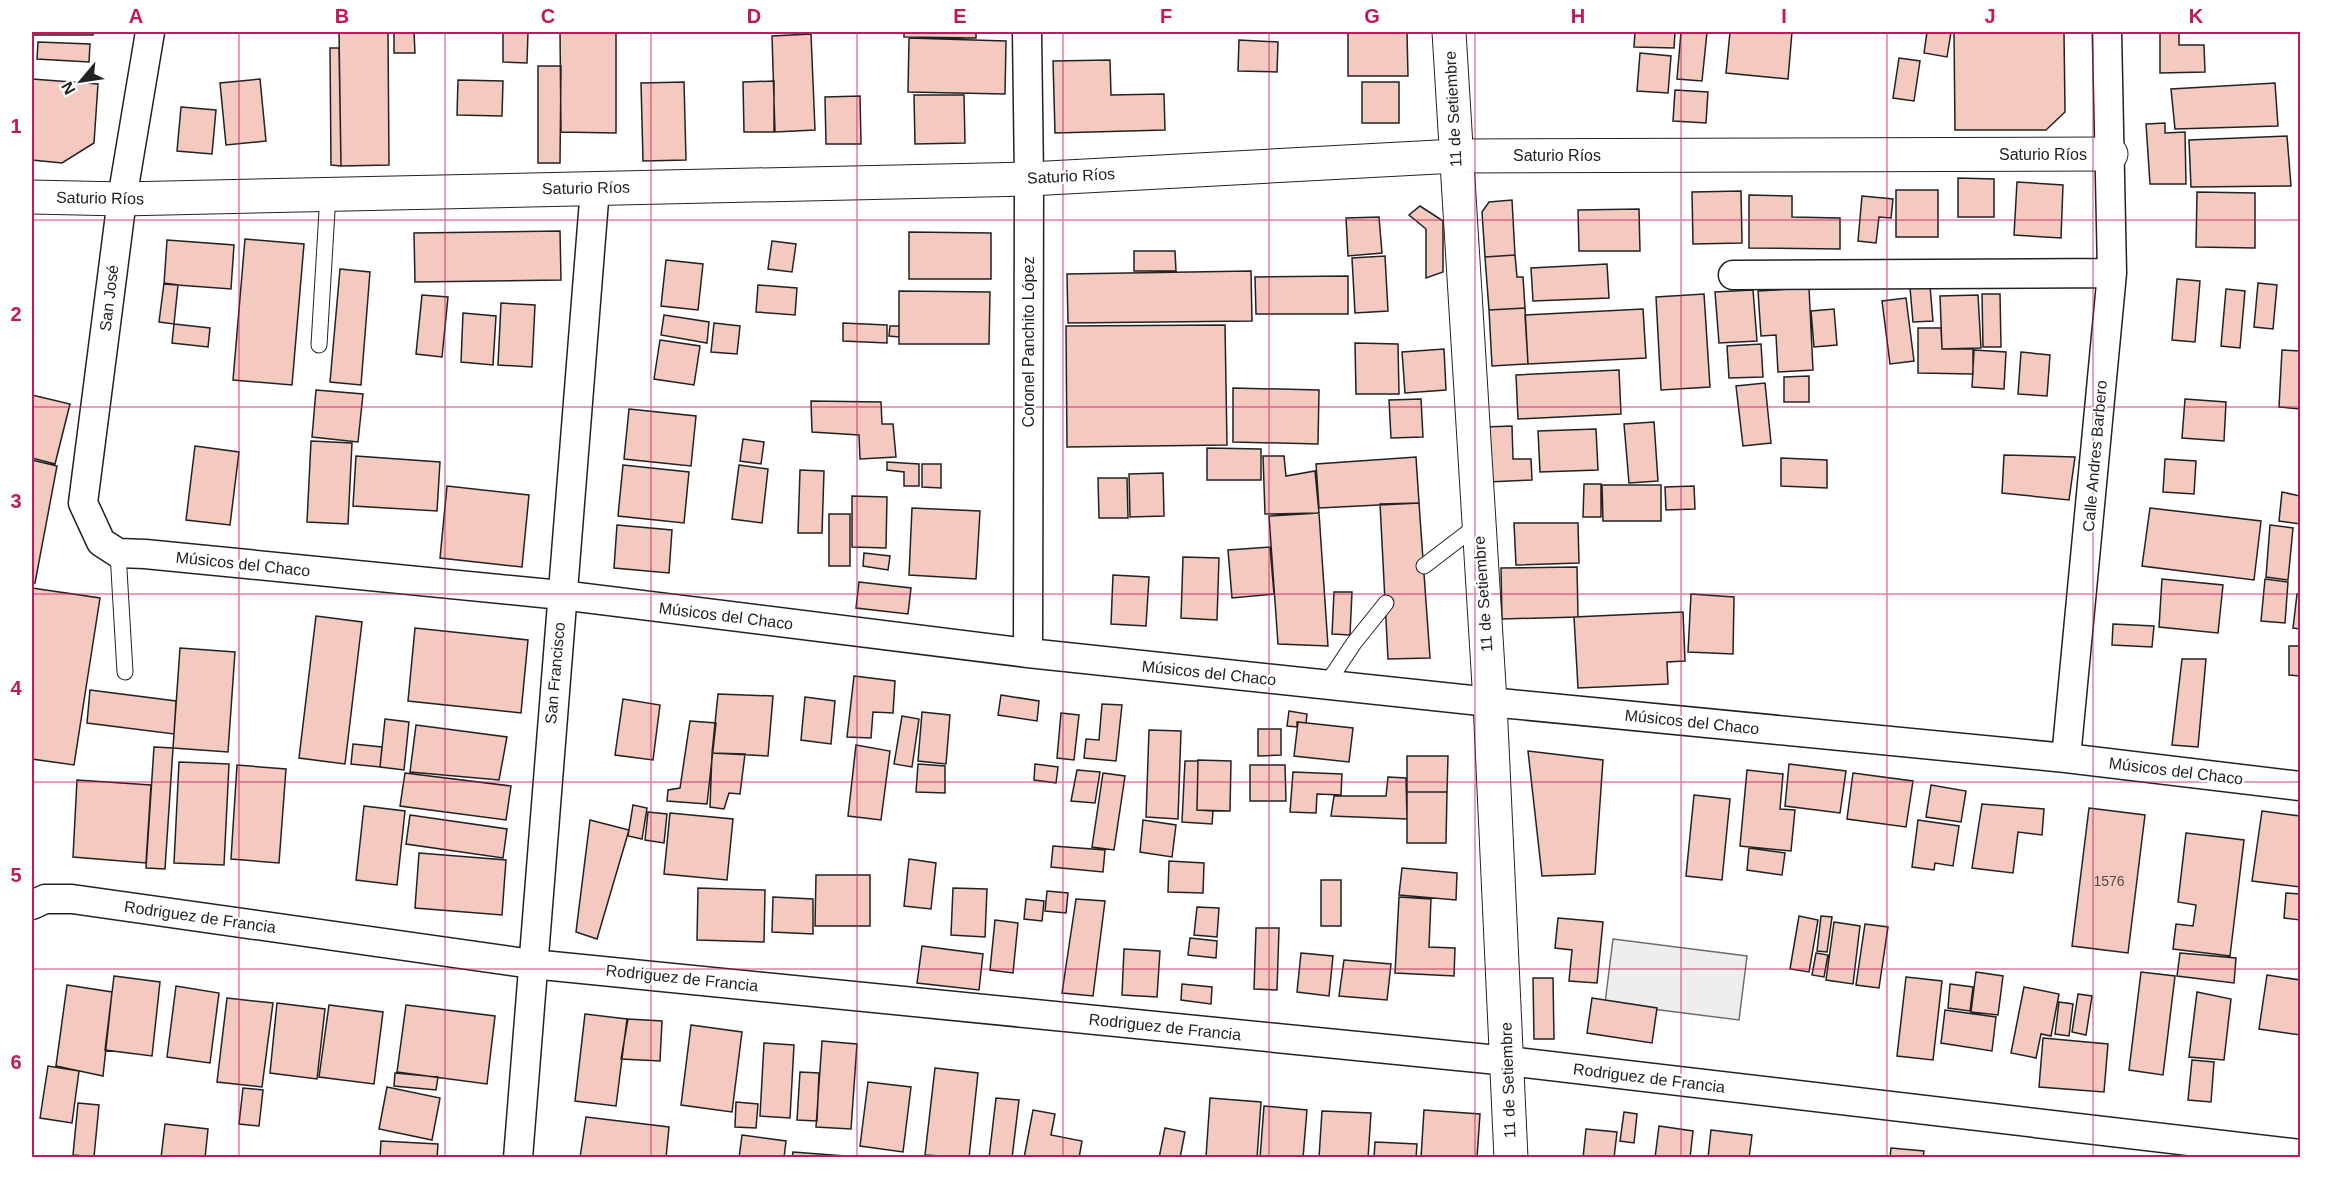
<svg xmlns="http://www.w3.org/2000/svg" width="2332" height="1189" viewBox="0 0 2332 1189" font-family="Helvetica,sans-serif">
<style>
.green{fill:#eee;stroke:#6f6f6f;stroke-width:1.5}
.building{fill:#f3c9c0;stroke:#222;stroke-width:1.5}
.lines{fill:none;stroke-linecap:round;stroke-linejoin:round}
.lane-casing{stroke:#222;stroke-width:17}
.street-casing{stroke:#222;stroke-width:31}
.secondary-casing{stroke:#222;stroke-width:35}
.lane{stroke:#fff;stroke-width:15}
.street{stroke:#fff;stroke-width:28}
.secondary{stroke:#fff;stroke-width:33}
.grid{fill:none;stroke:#c2185b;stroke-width:1.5;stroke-opacity:0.55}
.labels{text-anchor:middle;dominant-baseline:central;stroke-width:4.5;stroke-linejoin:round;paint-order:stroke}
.number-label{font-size:14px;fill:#564c4a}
.street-label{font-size:16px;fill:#222;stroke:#fff}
.neatline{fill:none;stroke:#c2185b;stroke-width:2}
.grid-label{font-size:20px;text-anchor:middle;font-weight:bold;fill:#c2185b}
</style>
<rect width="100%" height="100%" fill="#fff"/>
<!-- green -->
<path class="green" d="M1613,939l134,17 -8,64 -134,-17z"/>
<!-- building -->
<path class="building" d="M32,32h61v3h-61z
M339,32h49l1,133 -48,1z
M394,32h20l1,21h-21z
M503,32h25l-1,31 -24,-1z
M560,32h56v101l-55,-1z
M904,32h72v6l-72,-1z
M1348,32h59l1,44h-60z
M1635,32h40l-1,16 -40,-1z
M1681,32h26l-5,49 -25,-2z
M1730,32h62l-4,47 -62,-6z
M1927,32h24l-4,25 -23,-4z
M1954,32h110l1,80 -19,18h-91z
M2160,32h19v13h25l1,27 -45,1z
M811,34l4,96 -40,2 -3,-96z
M909,38l97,3 -1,53 -97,-2z
M1239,40l39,2 -1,30 -39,-1z
M38,42l52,2 -1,18 -52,-3z
M330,48h9l2,118 -10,-1z
M1640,53l31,3 -3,37 -31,-2z
M1899,58l21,3 -6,40 -21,-3z
M1110,60l1,35 53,-1 1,36 -110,3 -2,-72z
M538,66h23l-1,97h-22z
M32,79l66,5 -4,59 -32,20 -30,-3z
M260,79l6,62 -40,4 -6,-62z
M458,80l45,1 -1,35 -45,-1z
M774,81v51h-30l-1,-50z
M684,82l2,78 -43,1 -2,-78z
M1362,82h37v41h-37z
M2275,83l3,43 -103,3 -4,-40z
M1675,90l33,2 -2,31 -33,-2z
M914,95h50l1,48 -50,1z
M860,96l1,48h-35l-1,-47z
M181,107l35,3 -4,44 -35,-3z
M2165,123v10l20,-1 1,52h-36l-4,-60z
M2287,136l4,50 -100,1 -2,-47z
M1958,178l36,1v38h-36z
M2017,182l46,3 -2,53 -47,-3z
M1896,190h42v47h-42z
M1741,191l1,52 -49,1 -1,-52z
M2197,192l58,1v55l-59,-1z
M1749,195l43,1v21l48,1v31l-91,-1z
M1862,196l31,3 -2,19 -12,-1 -3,26 -18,-2z
M1512,200l3,55 -30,2 -3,-45 7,-10z
M1420,206l23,15v51l-17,6v-49l-17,-14z
M1639,209l1,42h-61l-1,-41z
M1379,217l3,36 -34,3 -2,-38z
M560,231l1,49 -146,2 -1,-49z
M909,232l82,1v46h-82z
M245,239l59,5 -12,141 -59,-5z
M167,240l67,5 -3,44 -67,-5z
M772,241l24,3 -4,28 -24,-3z
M1134,251h41l1,20h-42z
M1515,255l2,22h6l2,31 -36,2 -4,-53z
M1385,256l3,55 -33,2 -3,-55z
M666,260l37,4 -5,46 -37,-4z
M1607,264l2,34 -76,3 -2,-33z
M340,269l30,3 -9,113 -31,-3z
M1251,271l1,50 -184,2 -1,-49z
M1348,276v38h-92l-1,-37z
M2177,279l23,2 -5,61 -23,-2z
M164,283l14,2 -4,39 -15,-2z
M2258,283l19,2 -4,44 -19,-2z
M758,285l39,3 -2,27 -39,-3z
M1930,286l3,35 -20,1 -3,-34z
M1809,288l4,82 -35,2 -2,-37 -15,1 -3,-45z
M2226,289l19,2 -5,57 -19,-2z
M1753,290l4,51 -38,2 -4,-51z
M899,291l91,1 -1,52h-90z
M1704,294l6,93 -49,3 -5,-93z
M1982,294h18l1,53h-18z
M422,295l26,2 -6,60 -26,-3z
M1978,295l3,53 -39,1 -2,-53z
M1906,298l8,63 -24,3 -8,-63z
M501,303l34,2 -3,62 -34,-2z
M1525,308l3,56 -36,2 -3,-56z
M1643,309l3,49 -118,6 -3,-49z
M1834,309l3,36 -23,2 -3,-36z
M463,313l33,3 -3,49 -32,-3z
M664,315l45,7 -2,21 -46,-8z
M714,323l26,3 -3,28 -26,-2z
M843,323l44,2v18l-44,-2z
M174,324l36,4 -2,19 -36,-4z
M1225,325l2,120 -160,2 -1,-121z
M890,326h9v11l-10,-1z
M1918,328h23l1,21h31v25l-55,-1z
M660,340l40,6 -6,39 -40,-6z
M1355,343l43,1 1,50h-43z
M1761,344l2,33 -34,1 -2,-32z
M1444,349l2,41 -41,3 -3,-41z
M1974,350l32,2 -2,37 -32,-2z
M2282,350l18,1v58l-21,-2z
M2021,352l29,3 -3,41 -29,-2z
M1619,370l2,44 -103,5 -2,-44z
M1809,376v26h-25v-25z
M1765,383l6,60 -28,3 -7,-60z
M1233,388l86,2 -1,54 -85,-2z
M316,390l47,4 -5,48 -46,-5z
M32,395l38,9 -15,60 -23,-6z
M1421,399l2,38 -32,1 -2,-38z
M2185,399l41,3 -2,39 -42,-3z
M811,401l70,1 1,22h11l3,33 -36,2 -1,-24 -47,-3z
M629,409l67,7 -5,50 -67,-7z
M1654,422l4,59 -29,2 -5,-59z
M1512,426l1,33h18l1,21 -44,2 -3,-55z
M1596,429l2,41 -58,2 -2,-41z
M743,439l21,3 -3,22 -21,-3z
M311,441l41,2 -4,81 -41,-2z
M195,446l44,6 -9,73 -44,-5z
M1207,448l54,1v31h-54z
M2004,455l71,2 -6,43 -67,-7z
M356,456l84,6 -3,49 -84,-5z
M1263,456h21l2,20 29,-5 4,42 -54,1z
M1416,457l3,46 -100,5 -3,-44z
M1781,458l46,2v28l-46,-2z
M2165,459l31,2 -2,33 -31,-2z
M32,460l25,6 -22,117h-3z
M887,462l32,2v22h-15v-14l-17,-2z
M922,464h19v24l-19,-1z
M623,465l66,7 -5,51 -66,-7z
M739,465l29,4 -6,54 -30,-4z
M800,470l24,1 -2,62h-24z
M1163,473l1,43 -34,1 -1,-43z
M1098,478h29l1,40h-29z
M1584,484h17v33h-18z
M1602,485h59v36h-58z
M447,486l82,9 -7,72 -82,-9z
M1694,486l1,23 -29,1 -1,-23z
M2282,492l18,4v28l-21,-3z
M852,496l35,1 -1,51 -34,-1z
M1419,503l11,155 -42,1 -8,-155z
M912,508l68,3 -4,68 -67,-4z
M2150,508l111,13 -7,59 -112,-14z
M1319,513l9,133 -50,-2 -9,-128z
M829,514h21v52h-21z
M1514,523h64l1,40 -63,2z
M617,525l55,5 -3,43 -55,-5z
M2270,525l23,3 -5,52 -22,-3z
M1270,547l4,47 -42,4 -4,-48z
M864,553l26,3 -2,14 -25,-4z
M1183,557l36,1 -2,62 -36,-2z
M1577,567l1,50 -76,2 -1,-51z
M1113,575l36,2 -3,49 -35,-2z
M2162,579l61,6 -5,48 -59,-6z
M2265,579l23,3 -3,41 -24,-2z
M859,582l52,6 -3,26 -52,-6z
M32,588l68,10 -26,167 -42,-6z
M1334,592h18l-2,43 -18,-1z
M1691,594l43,3 -1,57 -45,-2z
M2297,594h3v35l-7,-1z
M1683,612l2,49 -18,1 1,22 -90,4 -4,-71z
M316,616l46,6 -17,142 -46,-6z
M2113,624l41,2 -2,21 -40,-2z
M415,628l113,12 -7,73 -113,-12z
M2289,646h11v30l-11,-1z
M180,648l55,4 -7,100 -55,-4z
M2182,659h24l-8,88 -26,-2z
M854,676l41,5 -2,32 -20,-1 -2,26 -24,-1z
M90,690l86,11 -2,33 -87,-11z
M718,694l55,2 -5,60 -56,-3z
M1001,695l38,6 -2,20 -39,-6z
M805,697l30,4 -4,43 -30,-4z
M623,699l37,6 -7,55 -38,-5z
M1102,704l20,1 -6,56 -32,-3 2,-19 13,1z
M1289,711l18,3 -1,9 -9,-1v5l-10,-1z
M922,712l28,3 -4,49 -28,-3z
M1061,713l18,2 -5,45 -17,-2z
M902,716l17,3 -7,48 -18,-3z
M385,719l24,3 -5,48 -24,-3z
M690,721l26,2 -9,81 -40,-3 1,-11 12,-2z
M1298,722l55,6 -4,34 -55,-6z
M416,725l91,12 -8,43 -89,-8z
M1258,729h23v26l-23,1z
M1149,730l32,1 -3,88 -32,-2z
M353,744l29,3 -2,20 -29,-3z
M856,745l34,6 -9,69 -33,-4z
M154,747l19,1 -8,121 -19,-1z
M1528,751l75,9 -8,114 -53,2z
M712,753l33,1 -5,40 -11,-1 -5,16 -14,-2z
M1407,756h41l-1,36h-40z
M1198,760l33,1 -1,50 -33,-1z
M1185,761h13l-1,49 16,1 -1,13 -30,-2z
M179,762l50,2 -5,101 -50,-2z
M918,764l27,2v27l-29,-1z
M1035,764l23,3 -2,16 -22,-3z
M1789,764l57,7 -6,42 -55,-7z
M237,765l49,4 -7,94 -48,-4z
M1250,765h35l1,36h-36z
M1077,770l23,2 -5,31 -24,-2z
M1747,770l36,4 -3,35 15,1 -4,41 -51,-5z
M1293,772l49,2 -1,21 -24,-1 -1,19 -26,-1z
M405,773l106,13 -5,34 -106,-14z
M1103,773l22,3 -11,74 -22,-3z
M1853,773l60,8 -7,46 -59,-8z
M1388,777l18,1 1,41 -76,-3 3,-20h52z
M77,780l74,5 -5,78 -73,-6z
M1931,785l35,6 -5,31 -35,-5z
M1407,792h40l-1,51h-39z
M1694,795l36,4 -8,81 -36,-4z
M1982,804l62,5 -2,26 -24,-3 -5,41 -41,-5z
M633,805l14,3 -5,31 -14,-3z
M364,806l41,5 -8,74 -41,-5z
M2089,808l56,7 -17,138 -56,-7z
M2262,811l38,5v71l-48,-6z
M648,812l19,2 -3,29 -19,-3z
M670,813l63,6 -6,61 -63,-6z
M410,815l97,14 -4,29 -97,-14z
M590,820l39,10 -32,109 -21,-7z
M1143,820l33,5 -4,32 -32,-5z
M1918,820l41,6 -6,40 -18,-3 -1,7 -22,-3z
M2186,833l58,7 -14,116 -57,-7 3,-25 17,2 3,-21 -18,-3z
M1053,846l52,4 -2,22 -52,-5z
M1749,848l36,5 -3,22 -35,-5z
M419,853l87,7 -4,55 -87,-7z
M909,859l27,4 -5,46 -27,-3z
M1169,861l35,2 -1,30 -35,-1z
M1402,868l55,5 -1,27 -57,-5z
M816,875h54v51h-55z
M1321,880h20v46h-20z
M698,888l67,2 -1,52 -67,-2z
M953,888l34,1 -2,48 -34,-2z
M1047,891l21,2 -2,20 -21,-2z
M2286,893l14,1v26l-16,-2z
M773,897l40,2v35l-41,-2z
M1399,897l32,2 -2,48 26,1 -1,28 -59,-3z
M1026,899l18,2 -2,20 -18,-2z
M1076,899l29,2 -12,95 -31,-3z
M1197,907l22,1 -2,29 -23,-2z
M1799,916l19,4 -9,52 -19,-3z
M1821,916l11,1 -5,35 -10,-1z
M1558,918l45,4 -6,61 -28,-2 3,-31 -17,-2z
M995,920l23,3 -5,50 -23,-3z
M1834,922l26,4 -7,58 -27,-4z
M1865,924l23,3 -9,61 -23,-3z
M1256,928h23l-2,62 -23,-1z
M1190,938l27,3 -1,17 -28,-3z
M922,946l61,8 -4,36 -62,-7z
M1124,949l36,2 -3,46 -35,-2z
M1301,953l32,3 -4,40 -32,-4z
M1816,953l12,2 -4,22 -12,-2z
M2180,953l56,5 -2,25 -57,-7z
M1344,960l47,4 -4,36 -48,-4z
M1976,972l27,4 -5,39 -27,-3z
M2141,972l34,4 -12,99 -34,-5z
M2267,975l33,5v55l-41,-6z
M114,976l46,6 -8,74 -47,-6z
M1906,977l36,4 -9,79 -36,-4z
M1533,978h20l1,61h-20z
M1182,984l30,3 -1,17 -30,-4z
M1950,984l23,3 -3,24 -22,-3z
M67,985l45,7 -9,84 -47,-10z
M176,986l43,7 -9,70 -43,-6z
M2024,987l35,7 -8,42 -10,-2 -5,24 -25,-5z
M2197,992l34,7 -7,61 -35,-3z
M2078,994l14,2 -6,39 -14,-3z
M227,998l46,5 -11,84 -45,-5z
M1592,998l65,10 -5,35 -65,-10z
M2059,1002l14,2 -4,32 -14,-2z
M277,1003l48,6 -8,70 -47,-6z
M329,1005l54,7 -9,72 -55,-7z
M406,1005l89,11 -8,68 -90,-12z
M1945,1010l51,7 -4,34 -51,-8z
M585,1014l42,5 -11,87 -41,-5z
M628,1019l34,2 -2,40 -39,-2z
M691,1025l51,7 -10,80 -51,-7z
M2043,1038l65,6 -4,48 -65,-5z
M822,1041l35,3 -6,85 -35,-2z
M764,1043l30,2 -4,73 -30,-2z
M2192,1060l22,2 -3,40 -23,-2z
M48,1066l31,5 -7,52 -32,-5z
M935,1068l43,5 -9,85 -44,-3z
M800,1072l19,1 -2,48 -20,-1z
M395,1073l43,4 -2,13 -42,-4z
M868,1082l43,5 -8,65 -43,-6z
M387,1087l53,11 -8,42 -53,-11z
M243,1088l20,2 -4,36 -20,-2z
M996,1098l23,2 -7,58h-23z
M1210,1098l51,4 -4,56 -51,-1z
M736,1102l22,2 -2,24 -21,-1z
M78,1103l21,2 -5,52 -21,-2z
M1264,1106l43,4 -4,48h-43z
M1033,1110l22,4 -4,21 31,6 -3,17h-55z
M1424,1110l56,4 -3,44h-56z
M1322,1111l49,2 -3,45h-49z
M1624,1112l13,2 -3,29 -14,-2z
M586,1117l83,10 -3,31h-86z
M165,1124l43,5 -3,29h-44z
M1659,1126l34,5 -3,27h-35z
M1165,1128l20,4 -5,26h-21z
M1586,1129l31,3 -3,26h-31z
M1711,1130l41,5 -3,23h-41z
M742,1135l44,6 -2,17h-45z
M381,1141l57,3 -1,14h-57z
M1375,1142l42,2 -1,14h-42z
M1891,1148l33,3 -1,7h-33z
M793,1152l52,4v2h-53z"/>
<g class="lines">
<!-- lane casing -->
<g class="lane-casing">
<path id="lane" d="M319,345l9,-151
M118,553l7,119
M1424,566l55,-42
M1326,685l28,-42 32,-40"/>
</g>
<!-- street casing -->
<g class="street-casing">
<path id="street" d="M150,32l-28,167 -39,304 18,39 17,11 27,1 416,41 467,58 462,49 576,56 234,28
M1027,32l2,147 -1,474
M1733,275l379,-2
M2066,758l46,-485 -5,-241
M32,905l13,-6h27l460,65 976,97 792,93
M518,1158l77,-970"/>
</g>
<!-- secondary casing -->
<g class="secondary-casing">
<path id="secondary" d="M1449,32l41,670 21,456
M32,197l90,2 907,-20 427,-23 655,-2"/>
</g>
<!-- lane -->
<use href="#lane" class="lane"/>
<!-- street -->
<use href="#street" class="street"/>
<!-- secondary -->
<use href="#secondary" class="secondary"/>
</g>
<!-- grid -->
<path class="grid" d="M239,32v1126M445,32v1126M651,32v1126M857,32v1126M1063,32v1126M1269,32v1126M1475,32v1126M1681,32v1126M1887,32v1126M2093,32v1126M32,220h2268M32,407h2268M32,594h2268M32,782h2268M32,969h2268"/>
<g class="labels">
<!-- number labels -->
<g class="number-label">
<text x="2109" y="881">1576</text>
</g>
<!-- street labels -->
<g class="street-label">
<text transform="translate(1453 109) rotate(-93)">11 de Setiembre</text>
<text x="2043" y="154">Saturio Ríos</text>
<text x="1557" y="155">Saturio Ríos</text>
<text transform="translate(1071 176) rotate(-3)">Saturio Ríos</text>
<text transform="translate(586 188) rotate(-1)">Saturio Ríos</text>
<text transform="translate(100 198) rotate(1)">Saturio Ríos</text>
<text transform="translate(109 298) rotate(-83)">San José</text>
<text transform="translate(1028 342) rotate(-90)">Coronel Panchito López</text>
<text transform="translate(2095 456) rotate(-85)">Calle Andres Barbero</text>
<text transform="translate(243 564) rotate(6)">Músicos del Chaco</text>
<text transform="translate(1483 594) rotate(-94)">11 de Setiembre</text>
<text transform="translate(726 616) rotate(7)">Músicos del Chaco</text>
<text transform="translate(555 673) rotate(-85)">San Francisco</text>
<text transform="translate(1209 673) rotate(6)">Músicos del Chaco</text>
<text transform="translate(1692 722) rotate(6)">Músicos del Chaco</text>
<text transform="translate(2176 771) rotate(7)">Músicos del Chaco</text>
<text transform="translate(200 917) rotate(8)">Rodriguez de Francia</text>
<text transform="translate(682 978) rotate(6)">Rodriguez de Francia</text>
<text transform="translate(1165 1027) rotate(6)">Rodriguez de Francia</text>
<text transform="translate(1649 1078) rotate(7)">Rodriguez de Francia</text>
<text transform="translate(1508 1080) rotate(-92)">11 de Setiembre</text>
</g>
</g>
<!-- border -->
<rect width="2332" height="1189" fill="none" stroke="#ffffff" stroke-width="66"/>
<!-- north arrow -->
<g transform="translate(81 81) rotate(241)" stroke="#ffffff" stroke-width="4.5" paint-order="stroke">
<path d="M0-4.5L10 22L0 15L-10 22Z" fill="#222222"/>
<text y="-9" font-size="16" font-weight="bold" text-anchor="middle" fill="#222222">N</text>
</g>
<rect x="33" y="33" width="2266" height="1123" class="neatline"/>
<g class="grid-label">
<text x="136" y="23">A</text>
<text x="342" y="23">B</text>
<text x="548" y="23">C</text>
<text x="754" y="23">D</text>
<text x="960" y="23">E</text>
<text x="1166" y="23">F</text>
<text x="1372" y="23">G</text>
<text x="1578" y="23">H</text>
<text x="1784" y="23">I</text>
<text x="1990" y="23">J</text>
<text x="2196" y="23">K</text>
<text x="16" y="133">1</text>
<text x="16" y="321">2</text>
<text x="16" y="508">3</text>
<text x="16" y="695">4</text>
<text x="16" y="882">5</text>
<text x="16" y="1069">6</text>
</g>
</svg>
